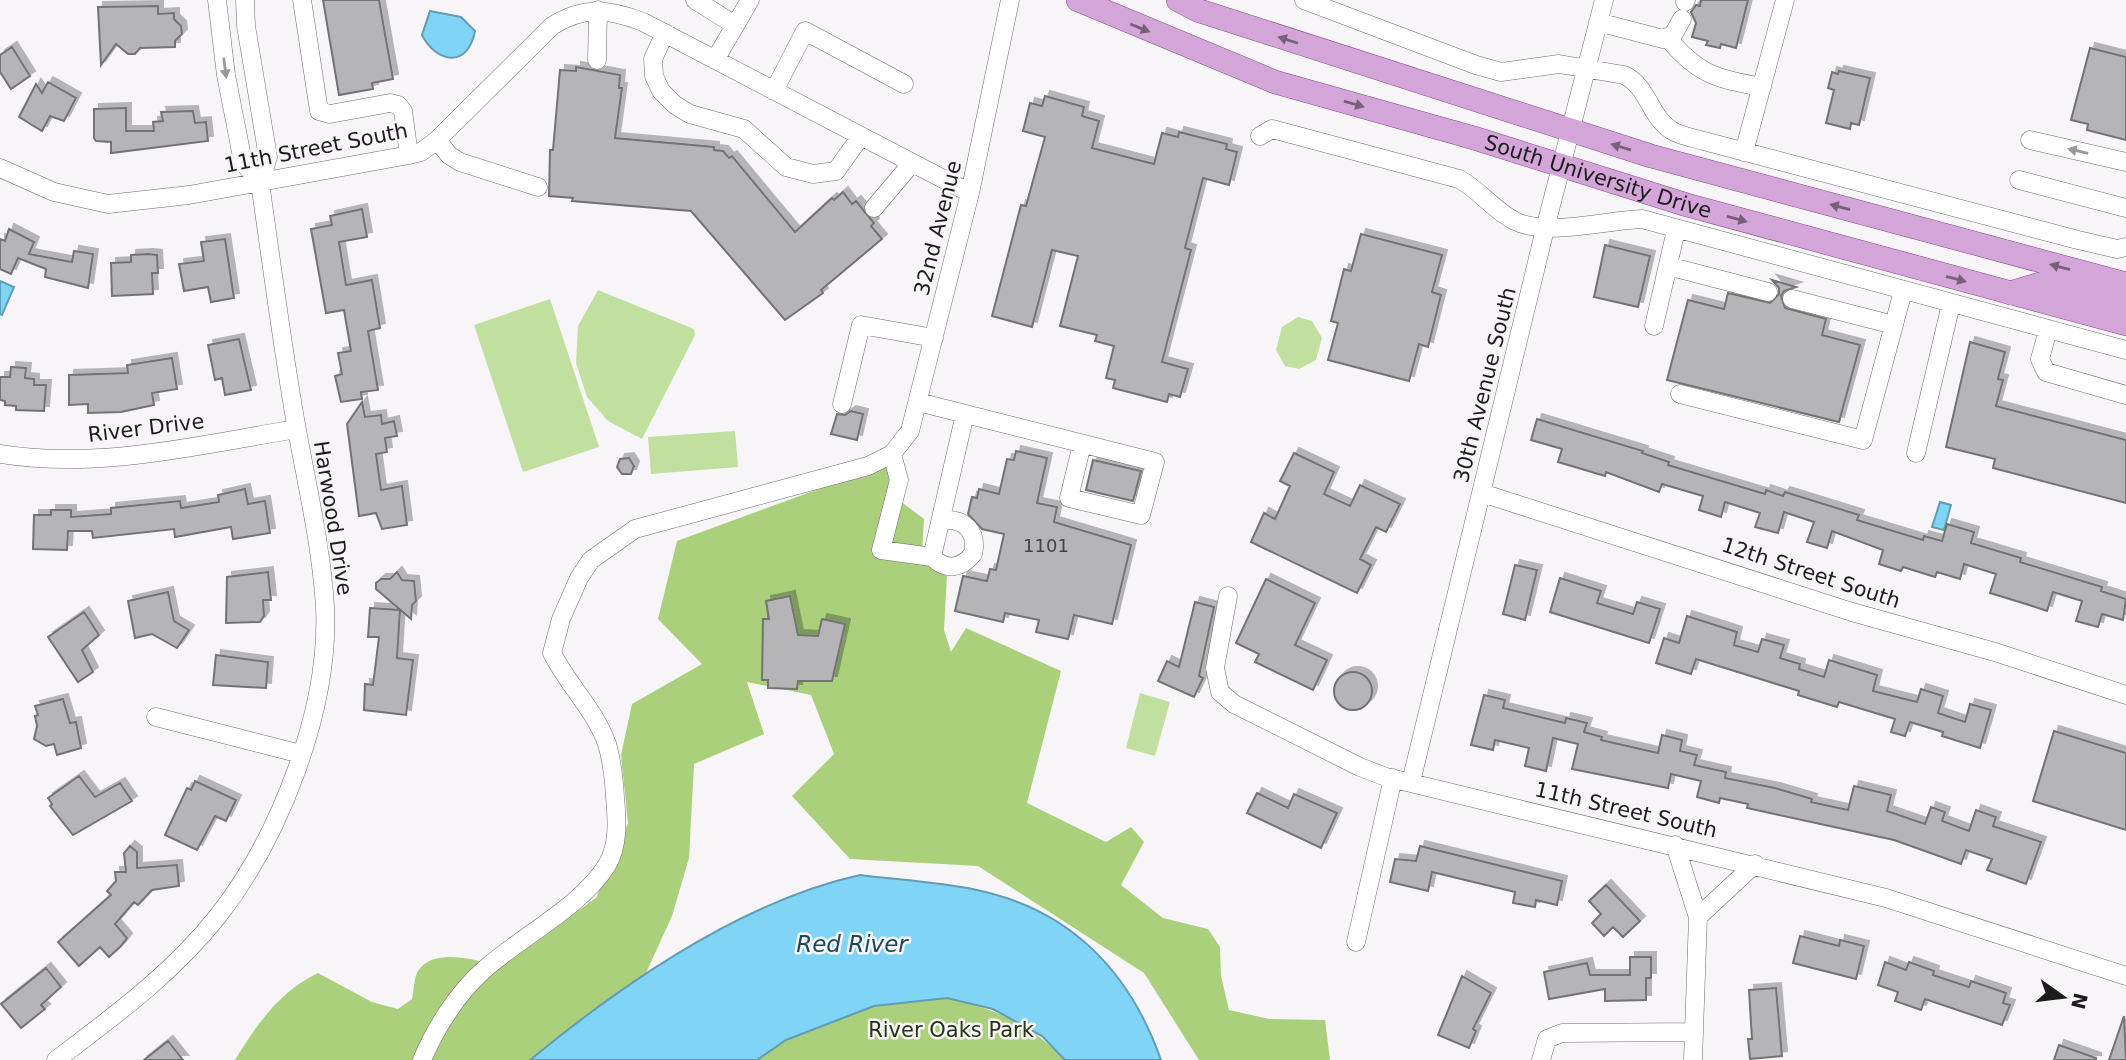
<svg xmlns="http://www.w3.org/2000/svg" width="2126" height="1060" viewBox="0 0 2126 1060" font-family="'DejaVu Sans',sans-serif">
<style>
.green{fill:#c1df9f}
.forest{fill:#aad07c}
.water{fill:#80d4f5;stroke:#629db4;stroke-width:2}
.building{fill:#b5b5b8;stroke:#737376;stroke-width:2;filter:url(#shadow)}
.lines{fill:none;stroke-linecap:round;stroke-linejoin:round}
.minor-casing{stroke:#6d6b6e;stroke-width:19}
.major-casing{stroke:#804e87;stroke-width:24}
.minor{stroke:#fff;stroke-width:18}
.major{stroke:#d3a5d9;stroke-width:23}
.oneway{fill:#78607b}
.oneway2{fill:#999}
.labels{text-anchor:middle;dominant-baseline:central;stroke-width:5;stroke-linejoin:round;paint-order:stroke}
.number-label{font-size:18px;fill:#434244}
.street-label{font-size:21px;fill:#1d1c1d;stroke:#f7f5f8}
.park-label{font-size:21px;fill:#253411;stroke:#f7f5f8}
.water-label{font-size:23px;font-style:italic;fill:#194a5b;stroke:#f7f5f8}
</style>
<defs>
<filter id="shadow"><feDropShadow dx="5" dy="-5" stdDeviation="0" flood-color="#0004"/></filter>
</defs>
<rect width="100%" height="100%" fill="#f7f5f8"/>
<!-- green -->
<path class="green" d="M598,290l96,39 1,6 -53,104 -34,-18 -21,-24 -11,-34 2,-37z
M550,299l49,148 -76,25 -49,-147z
M1298,317l14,4 10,17 -6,22 -17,9 -14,-3 -9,-16 6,-23z
M735,431l3,36 -87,7 -3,-37z
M1140,693l30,9 -15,54 -29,-8z"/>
<!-- forest -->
<path class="forest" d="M887,464l9,15 -5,15 33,25 -2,34 25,21 -3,56 7,22 15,-24 95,43 -34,132 79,39 25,-15 13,15 -23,43 42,33 45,11 12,18 1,29 8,34 40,9 56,1 5,40h-131l-55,-87 -166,-107 -128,-7 -58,-63 42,-42 -23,-59 -64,-13 17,52 -70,30 -5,94 -17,58 -26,57 -116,87h-295c22,-36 45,-69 83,-87l54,29 26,7 14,-10c2,-8 2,-22 6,-28 16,-25 60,-10 82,-5l96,-68 32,-75 -7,-68 11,-51 70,-40 -44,-45 19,-78z
M947,998c51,12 81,24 118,62h-308l29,-20 88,-34z"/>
<!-- water -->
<path class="water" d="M430,11l31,6 14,14c-7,37 -38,33 -53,4z
M0,281l14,6 -12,28 -2,-1z
M1940,502l11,3 -7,25 -12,-3z
M860,875c39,5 79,7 117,15 94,20 153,82 184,170h-96l-23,-24 -49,-27 -46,-11 -73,8 -88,34 -29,20h-227c91,-75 213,-159 330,-185z"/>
<!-- building -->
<path class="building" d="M323,0h56l14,79 -21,4 1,6 -34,6z
M1701,0h47l-12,48 -15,-4 -1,4 -14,-3 2,-4 -16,-4 4,-14 -5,-11 5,-7 4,1z
M158,6v8l16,-1v6l7,7 1,8 -7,7v6l-35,1 -5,6h-7l-12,-10 -15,21 -3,-58z
M12,47l18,29 -19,13 -11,-17v-17z
M2090,48l36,9v83l-39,-10 1,-6 -17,-4z
M576,67l44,8 -1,13h3l-7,50 99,9v3l9,1 6,7 3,-2 63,76 37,-34 2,2 9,-8 9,12 4,-3 18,22 -3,3 11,13 -61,51 2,3 -38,27 -94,-109 -119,-10 1,-3 -24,-2 1,-46h3l7,-80 16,1z
M1839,71l31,7 -11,47 -8,-2 -1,6 -24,-6 8,-33 -6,-2 4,-16 6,2z
M48,82l28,16 -12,23 -14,-5 -8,15 -23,-14 17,-33 6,9z
M1045,96l39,11 -2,9 17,5 -7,27 62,16 8,-31 16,4 1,-5 48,12 -1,5 11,3 -8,33 -26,-7 -18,70 6,2 -29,112 26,7 -8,28 -11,-3 -2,8 -54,-14 2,-8 -9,-2 8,-32 -19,-5 2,-6 -37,-9 18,-70 -26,-6 -20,77 -40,-11 29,-111 5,1 19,-69 -22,-6 7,-28 12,3z
M126,108v23h28l-1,-9 10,-1 -2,-9 32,-1 2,12 11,-1 2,19 -97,12v-11l-15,-1 -2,-3v-29z
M362,209l5,28 -28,5 7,43 26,-5 8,48 -12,3 10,59 -17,2 1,7 -21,3 -6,-26 7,-2 -4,-21 13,-2 -7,-41 -18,3 -15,-84 21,-4 -2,-9z
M9,229l25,13 -5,12 43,8 2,-11 19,3 -5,34 -43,-11 1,-8 -28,-11 -7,16 -11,-5v-30l5,2z
M1361,234l81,21 -10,37 9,3 -13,52 -9,-3 -10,37 -81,-21 10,-37 -7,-2 13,-52 7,2z
M225,239l9,59 -23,4 -3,-15 -24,4 -5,-27 25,-3 -3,-19z
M1605,245l45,11 -12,51 -44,-10z
M148,254l9,1 1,18h-6l1,21 -41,2 -1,-33 20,-1v-7z
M1772,280l24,7 -12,4 -3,5 4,12 41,11 -4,16 38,10 -21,77 -172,-42 21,-80 36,9 4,-16 42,10 9,-9v-6z
M239,339l12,51 -26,5 -3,-17 -7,2 -7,-35z
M1970,342l35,10 -7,27 5,1 -7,26 130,34v63l-133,-35 2,-9 -49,-12z
M172,358l5,31 -25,4 2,12 -33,7 -33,1v-9l-19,1v-30l59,-2 -1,-8z
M11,367l15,1 -1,10 9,1v6h12l-2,26 -28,-1v-4l-11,-1v-4l-5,-1v-23h10z
M362,402l3,15 16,-2 1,9 12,-3 3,15 -12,2 2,14 -11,2 5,36 21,-4 5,39 -25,4 -6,-16 -17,3 -12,-92z
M851,411l12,3 -6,26 -26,-6 6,-20 8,1z
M1537,419l106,32 -1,2 27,9 -1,3 97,29 1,-4 17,6 2,-4 74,23 -2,5 66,20 1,-4 18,5 5,-17 27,8 -3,11 50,15 -1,4 82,25 -1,4 25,8 -3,21 -21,-6 -4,13 -22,-6 6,-20 -29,-9 -6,19 -21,-7 -36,-11 6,-19 -32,-10 -4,15 -23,-7 -2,5 -32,-10 -2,4 -22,-7 4,-14 -51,-19 -5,17 -20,-6 7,-20 -30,-10 -6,21 -23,-6 5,-14 -35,-11 -4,15 -22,-7 4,-14 -41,-12 -3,8 -53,-20 -1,4 -47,-14 4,-13 -31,-9z
M1016,451l31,7 -10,45 20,4 -3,15 77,23 -19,79 -38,-9 -6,24 -32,-7 3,-12 -34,-7 -2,9 -48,-11 8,-35 24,5 3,-12 6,1 8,-36 -22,-5 -14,-15 4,-17 5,1 2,-9 20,5 8,-35 7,1z
M1294,453l40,19 -10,22 26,12 10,-21 40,19 -14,28 -10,-5 -16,32 11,6 -14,28 -106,-51 13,-29 11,6 15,-33 -10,-5z
M629,458l5,8 -3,8h-9l-5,-7 3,-8z
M1093,460l48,11 -8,30 -47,-11z
M245,489l3,15 17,-3 5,32 -37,6 -2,-12 -56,10 -1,-8 -81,9 -1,-7h-24l-1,19 -34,-1 1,-34h17v-5h20v7l40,-3v-6l69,-7 1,7 38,-6 -1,-7z
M1515,565l22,5 -12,50 -22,-6z
M268,572l3,28h-8l1,16 -4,6 -34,1 1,-46z
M397,572l5,8 12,1 2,20 -4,4 -1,14 -35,-30v-6l5,-4h9z
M1560,578l41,13 -4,12 36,11 4,-12 23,7 -11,34 -99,-31z
M1266,579l49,24 -20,42 32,15 -14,30 -58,-28 4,-8 -23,-11z
M168,592l6,29 15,9 -12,18 -25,-14 -17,4 -7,-37z
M790,596l8,39 20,1 4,-17 23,5 -13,57h-34l-1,8 -29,-1v-8h-6l1,-61h6l-3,-18z
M1195,602l19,5 -15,69 4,2 -9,19 -36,-16 9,-20 12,6z
M370,608l30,2 -3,48 16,2 -7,55 -42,-5 1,-26 8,1 6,-48h-11z
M84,612l15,23 -17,15 11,22 -15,10 -30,-45z
M1687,616l50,16 -3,13 24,7 4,-13 22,6 -4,13 20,6 -1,5 25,8 5,-17 48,15 -4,16 44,11 4,-13 22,7 -5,17 27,9 5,-18 21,6 -11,38 -38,-12 1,-4 -33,-10 -5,14 -14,-4 4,-13 -56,-17 -2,5 -39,-12 1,-4 -103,-32 -5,15 -35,-11 8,-25 15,5z
M216,655l52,7 -2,26 -53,-3z
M1334 691a19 19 0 1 1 38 0a19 19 0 1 1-38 0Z
M1484,695l21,5 -2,8 62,15 1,-5 21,5 -3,9 18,5 -1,3 57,13 4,-18 20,5 -2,11 17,4 -3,10 32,7 -1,6 50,10 37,11 -1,3 37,8 6,-24 37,9 -4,16 38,13 6,-17 14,5 -3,9 27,10 7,-21 20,7 -3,9 48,16 -15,42 -39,-14 5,-11 -26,-9 -5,14 -67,-24 -147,-32 1,-4 -28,-6 -1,5 -22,-6 4,-16 -30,-7 -3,14 -96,-19 6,-25 -25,-6 -7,33 -21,-5 4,-18 -34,-8 -2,10 -22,-5z
M63,699l7,24 6,-1 5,26 -24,7 -3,-11 -8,2 -12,-7 3,-13 -2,-10 3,-1 -3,-9z
M2054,731l72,22v77l-93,-29z
M79,776l16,21 25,-14 12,18 -59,34 -23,-29 2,-2 -4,-6z
M195,781l41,19 -10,21 -11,-5 -18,34 -32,-15 22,-47 4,2z
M1257,793l31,15 6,-14 43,19 -16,35 -74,-35z
M130,846l7,6v16l40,-3 2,21 -27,4 -14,15 -4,-3 -19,22 12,14 -6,8 -12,11 -9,-10 -21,19 -21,-24 53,-47 -4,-4 9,-10 -1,-9h11l-2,-19z
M1420,846l142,35 -5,24 -21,-5 -1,7 -22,-4 2,-11 -83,-20 -4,19 -38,-9 5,-23 21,2z
M1606,885l34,36 -17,16 -10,-10 -9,9 -12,-13 9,-9 -12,-13z
M1800,936l39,10 1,-6 24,6 -8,33 -63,-16z
M1630,957h21v21h-5v22l-41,1v-12l-56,10 -5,-27 43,-9 3,12h40z
M1885,962l21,8 3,-8 25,9 -1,4 36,12 2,-6 35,12 -3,10 7,2 -8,20 -77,-26 -4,11 -26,-9 3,-9 -20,-7z
M46,968l15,19 -20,18 4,4 -24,19 -20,-24z
M1462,976l29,17 -18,36 3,2 -7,17 -31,-13z
M1776,988l6,68 -32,3 -2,-20h4l-3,-49z
M2124,1016l2,44h-17z
M168,1041l15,19h-39z
M2059,1045l37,13v2h-42z"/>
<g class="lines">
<!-- minor casing -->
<g class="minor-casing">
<path id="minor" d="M217,0l9,75 17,87 17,21
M302,0l17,111 11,3 60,-11 8,2 5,6 6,44
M695,0l40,25
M1304,0l172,65 25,7 58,-8 65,11c24,11 26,42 47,55 9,6 23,8 33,11l374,99 39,9 9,-2
M1685,2l1,-2
M1598,22l65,17 10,-4 9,-16
M665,33l-12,26 1,17 7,15 14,14 15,9 54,15 42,38 27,7 23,-3 25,-35
M1667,37c30,37 49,42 95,50
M597,60l1,-50
M715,60l35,-60
M774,91l31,-60 99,53
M1260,136l12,-7 187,50c22,12 34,31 56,42 31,16 93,-1 127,-2l484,131
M437,140l12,15 11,7 78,25
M2030,140l96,22
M1744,152l41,-152
M0,168l54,24 54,12 81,-9 220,-40 12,-3 16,-12 115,-114c31,-20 57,-17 91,-4l327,171
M2019,180l107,28
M874,208l38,-45
M1668,266l100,26
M1792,299l102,26
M1654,326l22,-96
M2048,330l-8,29 6,13 80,23
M1680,394l183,46 40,-149
M918,402l237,60 -14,53 -72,-17 13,-54
M842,404l19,-79 73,13
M1916,453l35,-149
M0,454c98,16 200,-9 296,-25
M892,454l7,26 -18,70 51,7 33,-143
M1482,493l370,119 143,40 131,43
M932,557c14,14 29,12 41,-3 5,-22 -9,-37 -31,-33
M1228,596l-13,72 5,24 14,12 126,63 26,10 500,121 240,78
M156,717l145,37
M1411,782l135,-557 58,-225
M1675,845l23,72 -5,143
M1698,917l57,-53
M1356,942l37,-164
M56,1060c58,-44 116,-86 162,-144 62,-79 112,-208 107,-309 -4,-66 -20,-129 -31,-194 -13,-76 -23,-154 -34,-230l8,-26 -22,-131 -1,-26
M422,1060c14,-33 36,-68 64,-92 35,-31 96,-62 121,-103 12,-20 10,-46 8,-68 -1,-18 -3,-36 -8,-53 -12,-34 -39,-59 -55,-91l9,-34 18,-41 12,-18 44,-31 233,-63 24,-12 18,-23 60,-238 40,-193
M1541,1060l6,-21 15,-6 132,-1"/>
</g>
<!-- major casing -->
<g class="major-casing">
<g id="major">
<path id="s1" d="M1078,0l197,82 199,56 213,67 439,119"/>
<path d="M1178,0l19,10 454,146 475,128"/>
<path d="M2010,293l30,-9 86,22"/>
</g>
</g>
<!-- minor -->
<use href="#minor" class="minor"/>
<!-- major -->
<use href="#major" class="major"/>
</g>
<!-- one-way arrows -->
<defs><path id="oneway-solid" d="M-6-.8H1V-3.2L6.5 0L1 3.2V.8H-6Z" transform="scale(1.75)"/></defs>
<g class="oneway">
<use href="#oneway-solid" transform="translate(1140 28) rotate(22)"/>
<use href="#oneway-solid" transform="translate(1288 40) rotate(-162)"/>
<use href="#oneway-solid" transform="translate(1354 104) rotate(16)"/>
<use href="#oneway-solid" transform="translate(1621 147) rotate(-163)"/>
<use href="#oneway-solid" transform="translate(1840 207) rotate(-165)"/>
<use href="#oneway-solid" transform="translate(1737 219) rotate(15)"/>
<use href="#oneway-solid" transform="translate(2060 267) rotate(-165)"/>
<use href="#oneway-solid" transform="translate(1956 279) rotate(15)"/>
</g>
<g class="oneway2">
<use href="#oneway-solid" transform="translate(225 68) rotate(83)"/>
<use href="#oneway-solid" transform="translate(2078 151) rotate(-167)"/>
</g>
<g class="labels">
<!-- number labels -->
<g class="number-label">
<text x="1046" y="545">1101</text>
</g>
<!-- street labels -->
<g class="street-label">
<text transform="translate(316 148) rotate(-11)">11th Street South</text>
<text stroke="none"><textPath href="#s1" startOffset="550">South University Drive</textPath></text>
<text transform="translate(938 228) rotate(-76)">32nd Avenue</text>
<text transform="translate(1485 385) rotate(-76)">30th Avenue South</text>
<text transform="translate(146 428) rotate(-7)">River Drive</text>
<text transform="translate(333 518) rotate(81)">Harwood Drive</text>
<text transform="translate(1811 573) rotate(18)">12th Street South</text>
<text transform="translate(1626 810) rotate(13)">11th Street South</text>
</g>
<!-- park labels -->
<g class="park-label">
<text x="951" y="1030">River Oaks Park</text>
</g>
<!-- water labels -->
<g class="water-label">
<text x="852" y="944">Red River</text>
</g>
</g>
<!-- north arrow -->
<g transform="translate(2063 997) rotate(104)" stroke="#f7f5f8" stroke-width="5" paint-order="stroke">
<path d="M0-5L12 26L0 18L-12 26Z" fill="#1d1c1d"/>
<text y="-10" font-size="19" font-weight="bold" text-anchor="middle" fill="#1d1c1d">N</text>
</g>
</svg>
